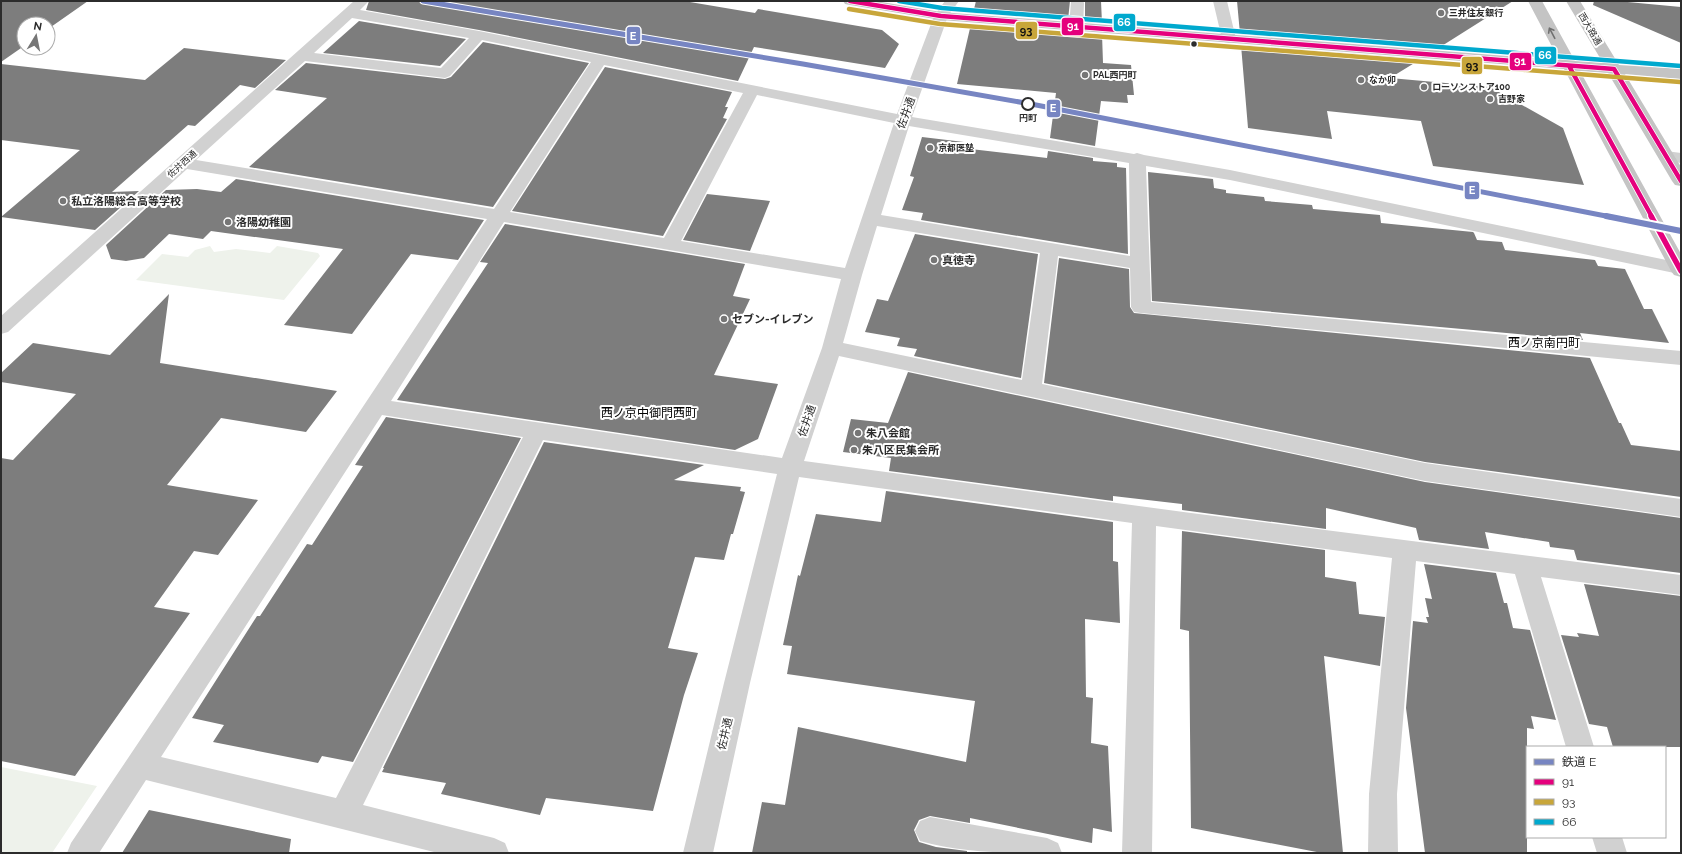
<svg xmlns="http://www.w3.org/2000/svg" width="1682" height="854" viewBox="0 0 1682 854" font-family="Raleway,'Noto Sans JP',sans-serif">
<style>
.green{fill:#eef2eb}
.building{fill:#7d7d7d}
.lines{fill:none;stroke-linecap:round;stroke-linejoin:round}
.minor{fill:#d1d1d1;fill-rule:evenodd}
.major{fill:#c4c4c4;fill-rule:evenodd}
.bus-1-far1-casing{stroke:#fff;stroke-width:6}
.bus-1-casing{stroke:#fff;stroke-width:8}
.bus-2-casing{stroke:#fff;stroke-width:6}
.bus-3-casing{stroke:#fff;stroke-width:6}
.bus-1-far1{stroke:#e5007d;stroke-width:4.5}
.bus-1{stroke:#e5007d;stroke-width:5.5}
.bus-2{stroke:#c8a63a;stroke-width:4.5}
.bus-3{stroke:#00a9ce;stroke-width:4.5}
.rail-1-far1-casing{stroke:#fff;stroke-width:7}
.rail-1-casing{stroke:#fff;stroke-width:10}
.rail-1-far1{stroke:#7785c2;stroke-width:5}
.rail-1{stroke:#7785c2;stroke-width:6}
.oneway{stroke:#707070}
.poi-dot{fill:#767676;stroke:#fff;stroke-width:1.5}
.bus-dot{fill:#2c2c2c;stroke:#fff;stroke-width:1.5}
.stop-dot{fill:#fff;stroke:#2c2c2c;stroke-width:2}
.labels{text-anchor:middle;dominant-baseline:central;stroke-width:4;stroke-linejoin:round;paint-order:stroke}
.far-poi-label{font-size:9px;font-weight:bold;fill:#2c2c2c;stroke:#fff;text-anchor:start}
.far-street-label{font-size:9px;fill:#2c2c2c;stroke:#fff}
.far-stop-label{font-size:9px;font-weight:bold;fill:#2c2c2c;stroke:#fff}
.street-label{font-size:11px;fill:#2c2c2c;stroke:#fff}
.poi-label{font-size:11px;font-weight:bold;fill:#2c2c2c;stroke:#fff;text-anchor:start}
.neighbourhood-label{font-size:12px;fill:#000;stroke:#fff}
.line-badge{stroke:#fff;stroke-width:1.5}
.badge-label{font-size:11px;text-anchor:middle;font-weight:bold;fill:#fff}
.pale-badge-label{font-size:11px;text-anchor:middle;font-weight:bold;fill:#111}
</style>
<rect width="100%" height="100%" fill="#fff"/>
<!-- green -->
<path class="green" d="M210,246l4,6 22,-3 34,4 7,-7 41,7 2,3 -36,44 -148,-20 26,-26 26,3 7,-7z
M1,767l96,19 -45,67h-51z"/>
<!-- building -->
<path class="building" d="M1,1h87l-40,28v-5h-24v22l-23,16z
M369,1h315l71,12 3,-4 124,21 17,14 -14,24 -131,-21 -16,34 -259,-51 -113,-20z
M976,1h94l-2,19 -95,-7z
M1085,1h16l1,22 -17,-1z
M1237,1h276l-76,48 -197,-15z
M1594,1h23l64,6v36l-88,-38z
M359,21l107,18 -26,27 -117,-13z
M971,24l99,8 6,1 26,1 1,29 28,2 3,30h-7l1,8 -27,-2 -6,45 -45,-8 6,-45 -99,-9z
M483,42l106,21 -96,144 -244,-40 78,-69 -52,-8 31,-27 139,16 6,-2z
M1241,45l180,14 -31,19 100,9 73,41 21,57 -151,-19 -12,-45 -94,-10 5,28 -84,-11z
M184,48l102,12 -31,28 -15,-3 -45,41 -7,-1 -76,67 27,-1 -44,39 -94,-13 79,-67 -79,-10v-76l144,16z
M605,67l127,25 -7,15h3l-5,11 4,1 -64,117 -151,-25z
M922,137l42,5 -2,6 85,10 1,-7 45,7v3l24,2v4l9,1 2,86 -207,-34 2,-7 -21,-3 12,-33 -4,-1z
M1148,172l65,7 1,9 12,2v3l38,4 1,4 47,4 1,4 67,6 1,8 92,9 1,1 3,7 25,2 3,8 90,10 3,6 27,3 19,40h8l17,34 -89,-10 3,7 -431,-39z
M236,179l248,41 -26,40 -47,-6 -59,80 -68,-9 59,-76 -132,-18 -8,8 -34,-5 -25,24 -18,3 -15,-2 -5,-14 60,-55 31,-1 24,3z
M707,194l63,7 -20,50 -67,-11z
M505,224l240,40 -12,32 17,3 -36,76 64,9 -20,55 -23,11 -338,-50 91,-137 -8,-1z
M915,234l123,20 -17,124 -107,-22 3,-7 -20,-3 3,-8 -35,-6 12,-33 11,2z
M1059,258l70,11 1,38 4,6 456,45 29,65h2l10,22 50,6v46l-256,-35 -381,-79z
M169,294l-9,69 177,28 -31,41 -85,-14 -54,67 91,15 -40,55 -24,-4 -40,56 36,6 -115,163 -74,-15v-303l12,2 63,-66 -75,-12v-9l32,-30 77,12z
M908,372l517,110 256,36v55l-104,-13 -3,-10 -24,-3 -1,-5 -64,-10 4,17 -70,-9 -3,-12 -90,-20v21l-144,-19v-6l-69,-8v5l-224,-30 2,-13 -48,-6 8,-33 37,4z
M386,417l135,21 -168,324 -31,-6 -4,7 -105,-21 11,-17 -32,-7 65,-102h3l47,-72 5,1 51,-79 -8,-1z
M544,442l160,23 -30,15 67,7 -1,4 5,1 -12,42h-2l-7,26 -29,-3 -27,91 30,5 -14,42 -31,116 -107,-13 -6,17 -99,-21 5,-11 -64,-11 2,-4h-1z
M886,491l227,31v39l5,1 2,61 -35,-4 1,78 7,1 -2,45 17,3 4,86 -19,-4 -1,15 -122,-25v5l-40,-7 -11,4 -5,10 5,12 17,5 31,4v2h-215l10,-51 23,3 13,-78 168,35 9,-61 -188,-27 5,-28 -9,-1 15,-70 2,1 16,-62 65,8z
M1182,531l143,19v27l31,5 3,32 26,3 -5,49 -56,-10 19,197h-21l-131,-25 -2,-197 -9,-2z
M1424,564l72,9 8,30h3l6,25 17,2 26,90 -25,-4 3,13 -7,-1v125h-102l-19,-145 7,-87 15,2 -2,-6h3l-4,-19 7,1z
M1584,584l97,12v151h-68l-6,-20 -18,-3 -28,-89 18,2 -2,-4 22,3z
M149,810l142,29 -2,14h-167z"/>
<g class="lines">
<!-- minor -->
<path class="minor" d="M354,1l14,1 -8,8 119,21 418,83 37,-98 11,-15h14l-11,15 -36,101 222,37 3,-1 7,2 86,15 451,93v10l-2,1 -449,-94 -84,-14 5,136 530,49v14l-540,-52 -7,-1 -3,-5 -1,-39 -72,-12 -16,128 383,79 256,36v18l-256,-36 -586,-125 -35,105 387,52 490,62v20l-140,-18 53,170h-28l-51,-173 -99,-13 -19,233 1,59h-30l1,-59 23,-236 -236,-32 -4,327h-30l10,-330 -333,-46 -49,206 -37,170h-30l41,-170 53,-209 -234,-34 -180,365 131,33 11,5 4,10h-71l-292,-73 -47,73h-32l4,-10c139,-207 279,-415 416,-624l-300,-50 -179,163 -7,2v-18zM352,18l117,20 -28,30 -127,-15zM482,40l109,22 -97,147 -298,-49 109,-99 140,17 5,-2zM604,65l139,28 -79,145 -154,-26zM757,95l137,28 -49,145 -164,-27zM909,126l220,37 1,93 -249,-41zM504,222l337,57 -19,69 -40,110 -391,-57zM877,226l163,27 -18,127 -179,-37 19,-68zM382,415l141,22 -187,361 -175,-41z
M1071,1h12l1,2 -1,25 -2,3 -5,1 -5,-1 -2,-3z
M1213,1h14l9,38 -2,3 -5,1 -5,-1 -2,-3z
M1666,151l15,2v10l-21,-3 -2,-4 2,-4z
M930,817l117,21 11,5 4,10c-47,0 -98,1 -142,-12l-5,-10 5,-10z
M1592,837h30l5,16h-30z"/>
<!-- major -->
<path class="major" d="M843,1h33l65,11 618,48 -31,-59h14l33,60 28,2 -37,-62h14l39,64 62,4v10l-56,-5 56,93v19l-6,-1 -3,-4 -64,-108 -28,-2 101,183v23l-7,-2 -3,-4 -107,-202 -623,-49 -91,-15 -5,-1z"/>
<!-- bus-1-far1 casing -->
<g class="bus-1-far1-casing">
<path id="bus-1-far1" d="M850,1l91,15 673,53 67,112
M1569,66l83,151"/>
</g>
<!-- bus-1 casing -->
<g class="bus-1-casing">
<path id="bus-1" d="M1651,216l30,55"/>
</g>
<!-- bus-2 casing -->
<g class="bus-2-casing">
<path id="bus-2" d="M849,9l91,15 740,58"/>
</g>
<!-- bus-3 casing -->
<g class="bus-3-casing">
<path id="bus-3" d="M899,1l43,7 739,58"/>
</g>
<!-- bus-1-far1 -->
<use href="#bus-1-far1" class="bus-1-far1"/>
<!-- bus-1 -->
<use href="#bus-1" class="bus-1"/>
<!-- bus-2 -->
<use href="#bus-2" class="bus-2"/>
<!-- bus-3 -->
<use href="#bus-3" class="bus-3"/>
<!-- rail-1-far1 casing -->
<g class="rail-1-far1-casing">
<path id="rail-1-far1" d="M423,1l380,63 228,40 580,113"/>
</g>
<!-- rail-1 casing -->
<g class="rail-1-casing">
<path id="rail-1" d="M1606,216l75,15"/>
</g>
<!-- rail-1-far1 -->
<use href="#rail-1-far1" class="rail-1-far1"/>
<!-- rail-1 -->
<use href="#rail-1" class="rail-1"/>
</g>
<!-- one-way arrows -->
<defs><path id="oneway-shaft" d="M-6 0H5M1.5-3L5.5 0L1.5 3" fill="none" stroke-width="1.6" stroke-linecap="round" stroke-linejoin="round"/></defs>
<use class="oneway" href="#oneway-shaft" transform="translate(1552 33) rotate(-118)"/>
<!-- markers -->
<g class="poi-dot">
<circle cx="1441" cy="13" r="4"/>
<circle cx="1085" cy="75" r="4"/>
<circle cx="1361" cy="80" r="4"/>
<circle cx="1424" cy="87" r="4"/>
<circle cx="1490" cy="99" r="4"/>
<circle cx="930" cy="148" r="4"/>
<circle cx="63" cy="201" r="4"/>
<circle cx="228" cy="222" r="4"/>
<circle cx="934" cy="260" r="4"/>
<circle cx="724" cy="319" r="4"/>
<circle cx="858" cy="433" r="4"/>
<circle cx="854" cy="450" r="4"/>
</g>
<circle class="bus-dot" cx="1194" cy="44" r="3.5"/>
<circle class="stop-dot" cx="1028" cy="104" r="6"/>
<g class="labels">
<!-- far-poi labels -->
<g class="far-poi-label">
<text x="1449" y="13">三井住友銀行</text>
<text x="1093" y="75">PAL西円町</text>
<text x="1369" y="80">なか卯</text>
<text x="1432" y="87">ローソンストア100</text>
<text x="1498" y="99">吉野家</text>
<text x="938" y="148">京都医塾</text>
</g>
<!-- far-street labels -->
<g class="far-street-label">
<text transform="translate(1590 29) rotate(59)">西大路通</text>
<text transform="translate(182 164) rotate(-42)">佐井西通</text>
</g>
<!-- far-stop labels -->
<g class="far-stop-label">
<text x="1028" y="118">円町</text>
</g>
<!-- street labels -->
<g class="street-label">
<text transform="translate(906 113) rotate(-70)">佐井通</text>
<text transform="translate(807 421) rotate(-71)">佐井通</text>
<text transform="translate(725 734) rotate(-77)">佐井通</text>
</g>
<!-- poi labels -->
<g class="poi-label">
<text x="71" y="201">私立洛陽総合高等学校</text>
<text x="236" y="222">洛陽幼稚園</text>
<text x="942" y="260">真徳寺</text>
<text x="732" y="319">セブン-イレブン</text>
<text x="866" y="433">朱八会館</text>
<text x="862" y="450">朱八区民集会所</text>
</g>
<!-- neighbourhood labels -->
<g class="neighbourhood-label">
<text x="1544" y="343">西ノ京南円町</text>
<text x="649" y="413">西ノ京中御門西町</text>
</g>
</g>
<g class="line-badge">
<rect x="1113" y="13" width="23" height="19" rx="4" fill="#00a9ce"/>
<rect x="1061" y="17" width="23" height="19" rx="4" fill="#e5007d"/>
<rect x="1015" y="21" width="23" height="19" rx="4" fill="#c8a63a"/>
<rect x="626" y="26" width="15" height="19" rx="4" fill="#7785c2"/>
<rect x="1534" y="46" width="23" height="19" rx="4" fill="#00a9ce"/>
<rect x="1509" y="52" width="23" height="19" rx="4" fill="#e5007d"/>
<rect x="1461" y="56" width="22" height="19" rx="4" fill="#c8a63a"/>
<rect x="1046" y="99" width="15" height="19" rx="4" fill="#7785c2"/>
<rect x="1464" y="181" width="16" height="19" rx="4" fill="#7785c2"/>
</g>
<g class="badge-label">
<text x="1124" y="26">66</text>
<text x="1073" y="30">91</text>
<text x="633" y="40">E</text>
<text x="1545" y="59">66</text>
<text x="1520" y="65">91</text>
<text x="1053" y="112">E</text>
<text x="1472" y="194">E</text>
</g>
<g class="pale-badge-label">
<text x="1026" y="35">93</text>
<text x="1472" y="70">93</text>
</g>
<!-- border -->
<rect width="1682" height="854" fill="none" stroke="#2c2c2c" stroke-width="4"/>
<!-- legend -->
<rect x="1526" y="746" width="140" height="92" fill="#ffffff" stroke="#ababab"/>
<rect x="1534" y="759" width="20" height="6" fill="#7785c2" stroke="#ababab"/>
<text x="1562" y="766" font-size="12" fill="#2c2c2c">鉄道 E</text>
<rect x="1534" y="779" width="20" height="6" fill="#e5007d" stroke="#ababab"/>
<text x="1562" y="786" font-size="12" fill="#2c2c2c">91</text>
<rect x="1534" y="799" width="20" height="6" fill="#c8a63a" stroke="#ababab"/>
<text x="1562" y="806" font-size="12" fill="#2c2c2c">93</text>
<rect x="1534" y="819" width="20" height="6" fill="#00a9ce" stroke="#ababab"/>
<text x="1562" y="826" font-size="12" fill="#2c2c2c">66</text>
<!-- north arrow -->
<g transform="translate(36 36) rotate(10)"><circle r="19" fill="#ffffff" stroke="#ababab"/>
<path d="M0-3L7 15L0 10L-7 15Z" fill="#767676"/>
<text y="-6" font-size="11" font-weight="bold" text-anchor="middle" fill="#2c2c2c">N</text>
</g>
</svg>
